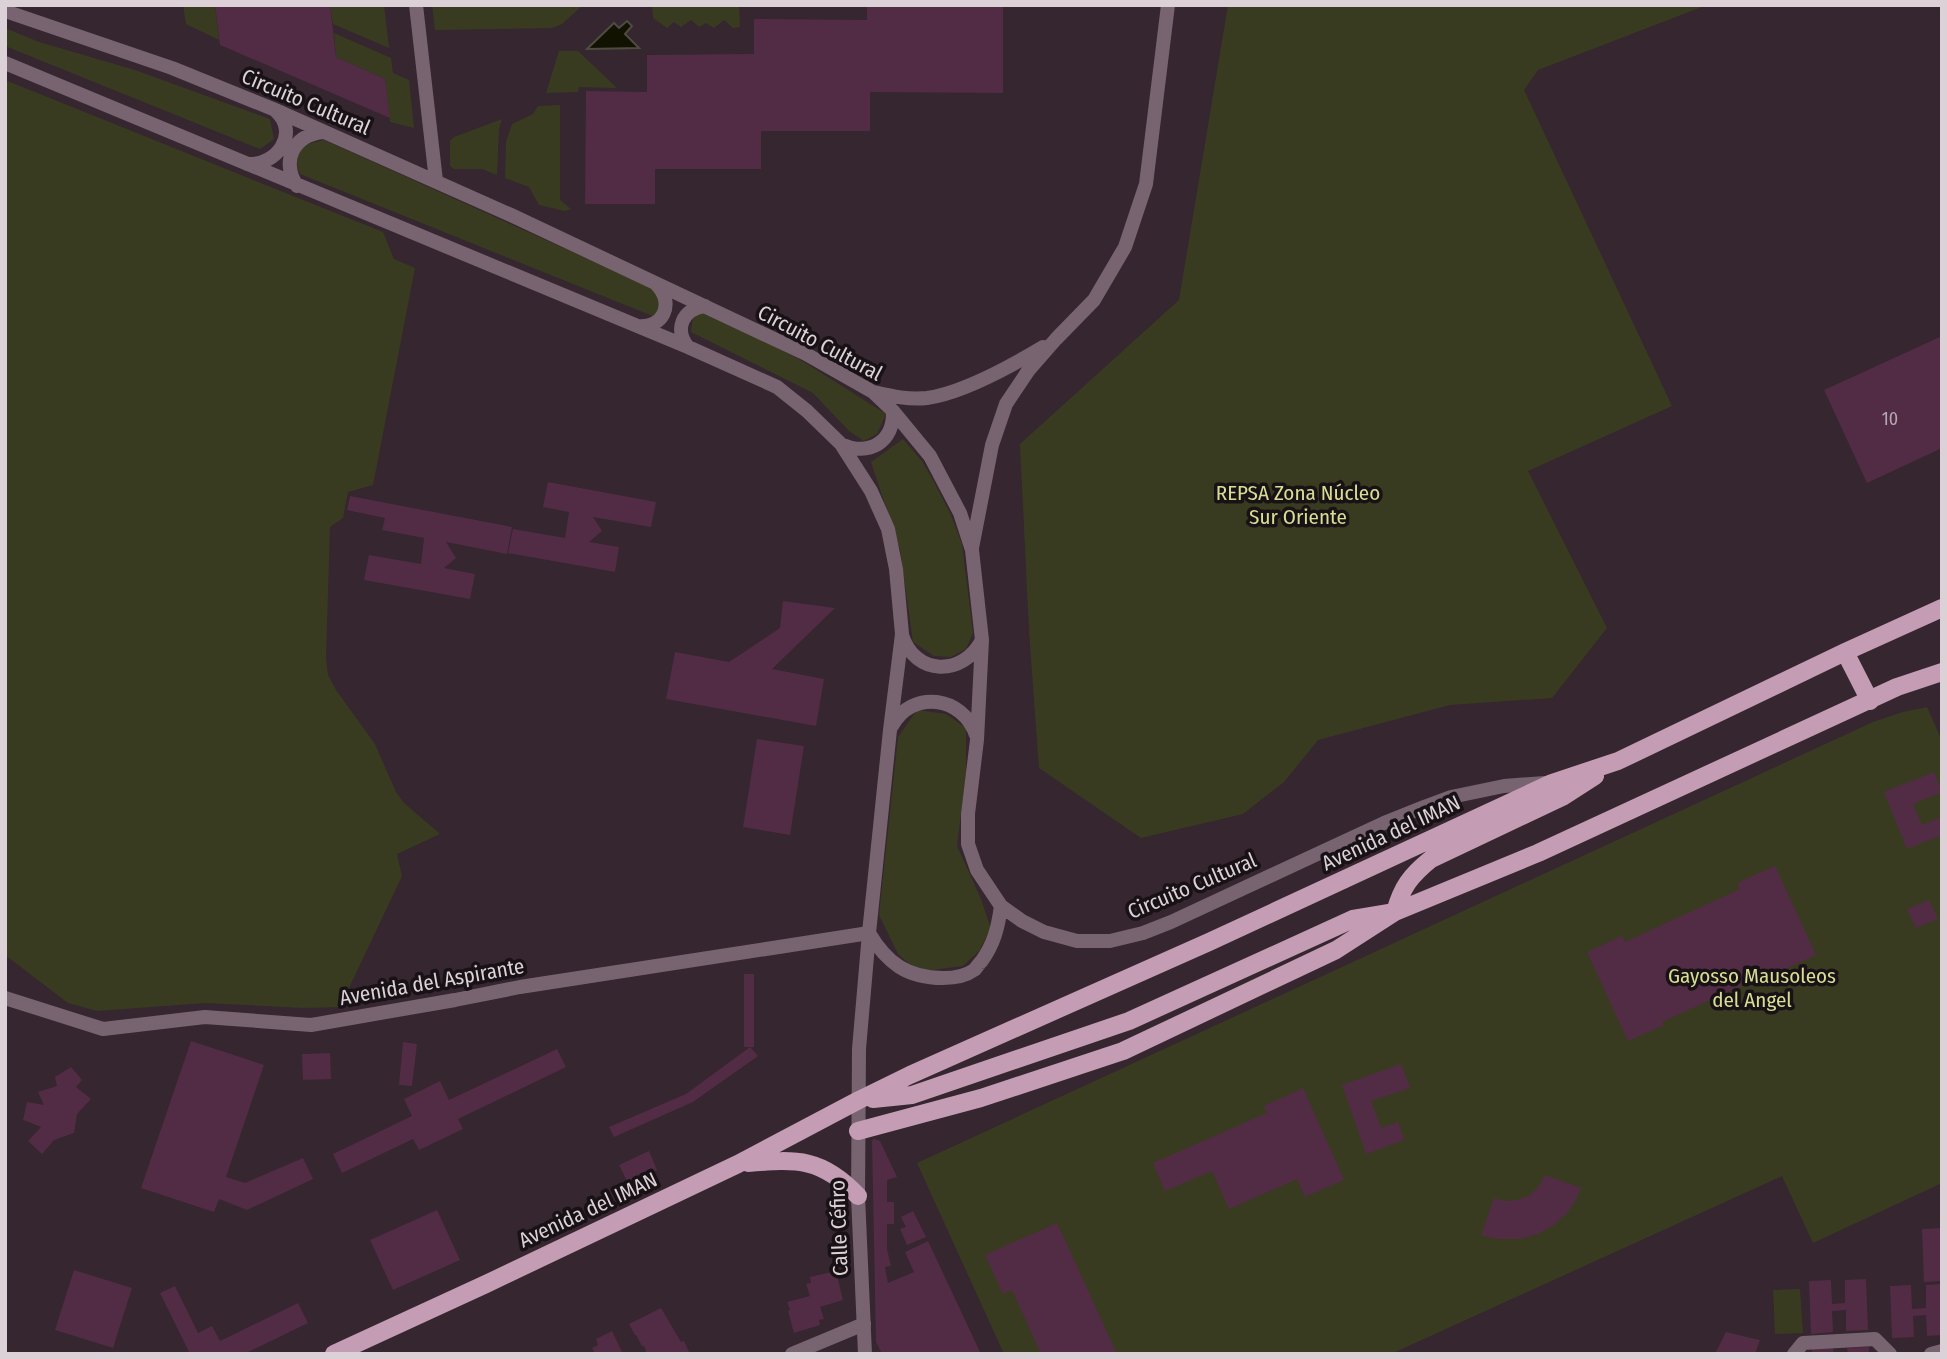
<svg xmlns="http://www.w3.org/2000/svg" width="1947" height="1359" viewBox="0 0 1947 1359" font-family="'Fira Sans Condensed',sans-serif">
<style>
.green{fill:#393b21}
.water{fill:#111300;stroke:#4e4c40;stroke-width:2}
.building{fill:#522c45}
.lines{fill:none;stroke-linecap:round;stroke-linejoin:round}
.pedestrian{stroke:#786470;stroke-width:14}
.minor{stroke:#786470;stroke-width:14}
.tertiary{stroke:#786470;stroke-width:14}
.primary{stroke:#c49db5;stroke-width:18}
.labels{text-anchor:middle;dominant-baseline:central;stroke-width:7;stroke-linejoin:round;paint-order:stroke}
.number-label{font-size:18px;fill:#b9a8b2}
.street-label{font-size:21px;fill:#dbd1d7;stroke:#181115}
.park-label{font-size:21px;fill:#d7de93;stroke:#181115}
</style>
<rect width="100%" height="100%" fill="#35262f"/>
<!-- green -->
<path class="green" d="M183,5l32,1 4,34 -33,-16z
M330,5h54l5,43 -56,-24z
M432,5h151l-21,19 -10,4 -117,2z
M652,5h87l1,22 -7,1 -9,-8 -10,8 -8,-5 -7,4 -8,-7 -10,7 -7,-5 -7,6 -14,-10z
M1228,5h479l-169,65 -14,20 148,316 -144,65 79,157 -55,70 -102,7 -132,35 -34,42 -41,32 -102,24 -102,-70 -10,-137 -9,-187 159,-144z
M5,28l34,14 96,28 135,49 4,20 -14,10 -255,-103z
M334,33l57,25 2,15 16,7 5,48 -24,-6 -5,-43 -49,-22z
M559,51h19l39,37 -38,-1 -1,5 -32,1z
M5,80l378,152 11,27 21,9 -42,217 -25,7 -5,26 -13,9 -4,131 2,17 8,15 39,54 21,48 8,11 36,31 -43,20 5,22 -62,131 -36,1 -99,-5 -108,8 -29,-8 -63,-48z
M560,105v95l11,9 -6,2 -26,-6 -10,-18 -24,-9 1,-36 6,-18 21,-10 5,-8z
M502,119l-3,10 -2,46 -15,-6h-28l-4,-3v-25l4,-4z
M324,140l335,151 1,17 -5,9 -355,-143 -6,-14 10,-15z
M705,310l99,52 82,52 -9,20 -13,7 -15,-10 -36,-38 -122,-61 2,-16z
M903,439l19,22 12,21 17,33 11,29 11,89 -7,16 -15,8 -17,-1 -21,-14 -13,-93 -29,-87z
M1927,707l15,34v442l-129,60 -31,-67 -391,178h-387l-87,-191 956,-441 30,-10z
M917,710l29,4 20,14v45l-9,73 24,53 10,30 -12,22 -16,15 -31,4 -19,-3 -15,-13 -19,-39 19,-178z
M1800,1289l3,44 -28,1 -2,-44z"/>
<!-- water -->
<path class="water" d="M627,21l5,5 -7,8 14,14 -52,1 27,-26 5,5z"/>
<!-- building -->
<path class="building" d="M215,5h115l6,52 49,22 5,39 -170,-73z
M867,5h136v88l-133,-1v39h-109v38h-106v35h-70l1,-113 61,1v-37l107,-1v-35l113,1z
M1942,336v112l-75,35 -43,-93z
M548,482l108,20 -5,25 -58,-10 9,14 -13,11 30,5 -4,25 -107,-19 5,-24 52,9 4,-26 -26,-5z
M350,496l162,31 -5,27 -61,-12 10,16 -12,10 31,6 -5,25 -106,-19 5,-25 52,9 3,-26 -42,-8 3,-12 -38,-8z
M783,601l52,7 -63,61 52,10 -8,47 -150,-27 9,-47 54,10 51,-34z
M757,739l47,7 -14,89 -47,-8z
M1934,772l8,20 -29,12 9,21 20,-8v18l-35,14 -23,-57z
M1775,866l41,89 -37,17 -1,-3 -116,53 2,3 -36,16 -41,-89 35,-16 3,6 115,-53 -3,-6z
M1929,900l9,19 -22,9 -9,-19z
M744,974h10v73h-10z
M191,1041l73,24 -38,112 19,6 58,-25 10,21 -66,31 -28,-11 -5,13 -73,-24z
M403,1042l14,2 -5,42 -13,-1z
M750,1047l8,9 -65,46 -79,35 -5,-10 77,-33z
M557,1049l9,18 -108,52 5,10 -44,21 -6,-11 -71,34 -9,-19 79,-38 -8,-17 36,-18 9,19z
M330,1053l1,26 -28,1 -1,-26z
M1401,1064l9,24 -39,13 10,27 17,-6 6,18 -38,14 -24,-69z
M71,1067l11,13 -6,7 15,12 -14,15 -3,19 -20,7 -12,14 -14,-13 13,-14 -18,-7 4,-18 17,3 -6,-13 19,-6 -2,-9z
M1303,1088l41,92 -39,17 -8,-18 -68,30 -17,-38 -47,20 -12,-28 114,-50 -3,-7z
M874,1139l6,2 17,36 -10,3v22h7v22h-7v25l4,17 -6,1 3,16 26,-11 -9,-20 23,-11 53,113h-99l-6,-12 -4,-202z
M649,1151l8,19 -29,13 -9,-18z
M1545,1175l36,13 -5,12 -9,13 -13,12 -16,9 -19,5h-21l-17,-4 13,-37 11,3 12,-1 12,-4 9,-9z
M437,1210l23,50 -67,30 -23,-50z
M913,1211l13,26 -19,8 -7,-16 6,-2 -5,-10z
M1057,1223l60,131h-76l-29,-64 -9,4 -18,-39z
M1942,1228v53l-18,1 -2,-53z
M74,1270l58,18 -19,60 -58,-18z
M836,1271l7,29 -23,7 4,12 -5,1 1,5 -26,8 -6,-22 2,-1 -3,-8 23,-6 -4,-12 5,-1 -1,-6z
M1866,1279l2,51 -22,1v-21l-14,1 1,21 -22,2 -2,-53 22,-1 1,24 13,-1v-23z
M1942,1284v51l-15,1 -1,-21 -13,1 1,21 -22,1 -2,-52 21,-1 1,24 14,-1v-23z
M175,1286l23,47 14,-7 8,15 78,-38 10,20 -64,31h-54l-30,-61z
M661,1308l20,34 3,-1 5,11 -3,2h-39l-3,-8h-2l-6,-11h-1l-6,-11z
M612,1331l11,23h-28l-3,-6 6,-3 -2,-6z
M1726,1332l34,8 -5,14h-40z
M1869,1347v7h-21l-1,-6z
M1833,1348l1,6h-22v-5z"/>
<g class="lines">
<!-- pedestrian -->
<path class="pedestrian" d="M1794,1354l9,-11 72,-4 15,15
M1931,1354l11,-3"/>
<!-- minor -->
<path class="minor" d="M5,998l98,31 102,-12 106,8 144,-25 65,-13 349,-54
M792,1354l72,-30"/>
<!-- tertiary -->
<path class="tertiary" d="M416,5l20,176
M5,11l167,57 101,41 238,106 295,139 67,38 20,19 37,45 30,57 12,37 10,90 -5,100 -9,74v30l9,26 24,36 21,15 22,11 33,9h33l33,-8 28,-11 213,-99 40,-16 27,-10 53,-11 41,-3
M5,63l683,284 89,40 30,24 34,33 30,47 17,38 8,40 6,65 -12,96 -21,203 -10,116 -1,147 7,158
M247,164c30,2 53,-31 29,-53
M297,186c-16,-25 -4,-50 25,-54
M637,326c26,3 38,-22 20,-41
M688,347c-14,-17 -6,-38 17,-41
M873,392c18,4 35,8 54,6 35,-5 86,-33 116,-51
M841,444c28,13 53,-2 52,-33
M972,548l20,-103 14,-41 22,-33 28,-32 38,-39 31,-53 21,-63 22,-179
M902,635c13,41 61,42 80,5
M892,726c20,-37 71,-30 84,9
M869,933c18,30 38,45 74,45 10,0 23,-2 31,-8 1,0 6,-8 7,-8 13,-18 17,-34 20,-56"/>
<!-- primary -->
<path class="primary" d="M1845,652l25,49
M873,1099l39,-4 217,-74 224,-102 42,-7 143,-59 359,-166 45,-15
M858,1131l123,-33 142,-47 213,-101 59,-38c7,-25 15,-36 36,-53l133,-63 31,-20
M748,1163c50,-4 74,-5 110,33
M334,1354l152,-70 252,-120 121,-64 51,-25 299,-133 343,-159 66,-22 227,-109 97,-44"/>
</g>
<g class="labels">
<!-- number labels -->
<g class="number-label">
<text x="1890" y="419">10</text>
</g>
<!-- street labels -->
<g class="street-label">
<text transform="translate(306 102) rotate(23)">Circuito Cultural</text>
<text transform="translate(820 343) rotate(28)">Circuito Cultural</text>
<text transform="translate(1391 833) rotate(-25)">Avenida del IMAN</text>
<text transform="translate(1192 886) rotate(-23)">Circuito Cultural</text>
<text transform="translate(432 982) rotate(-10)">Avenida del Aspirante</text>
<text transform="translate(588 1210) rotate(-25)">Avenida del IMAN</text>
<text transform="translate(839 1228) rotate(-92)">Calle Céfiro</text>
</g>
<!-- park labels -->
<g class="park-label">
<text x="1298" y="493">REPSA Zona Núcleo<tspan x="1298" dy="24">Sur Oriente</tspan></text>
<text x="1752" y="976">Gayosso Mausoleos<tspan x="1752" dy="24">del Angel</tspan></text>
</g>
</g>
<!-- border -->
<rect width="1947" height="1359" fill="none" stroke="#dbd1d7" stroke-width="14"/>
</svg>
